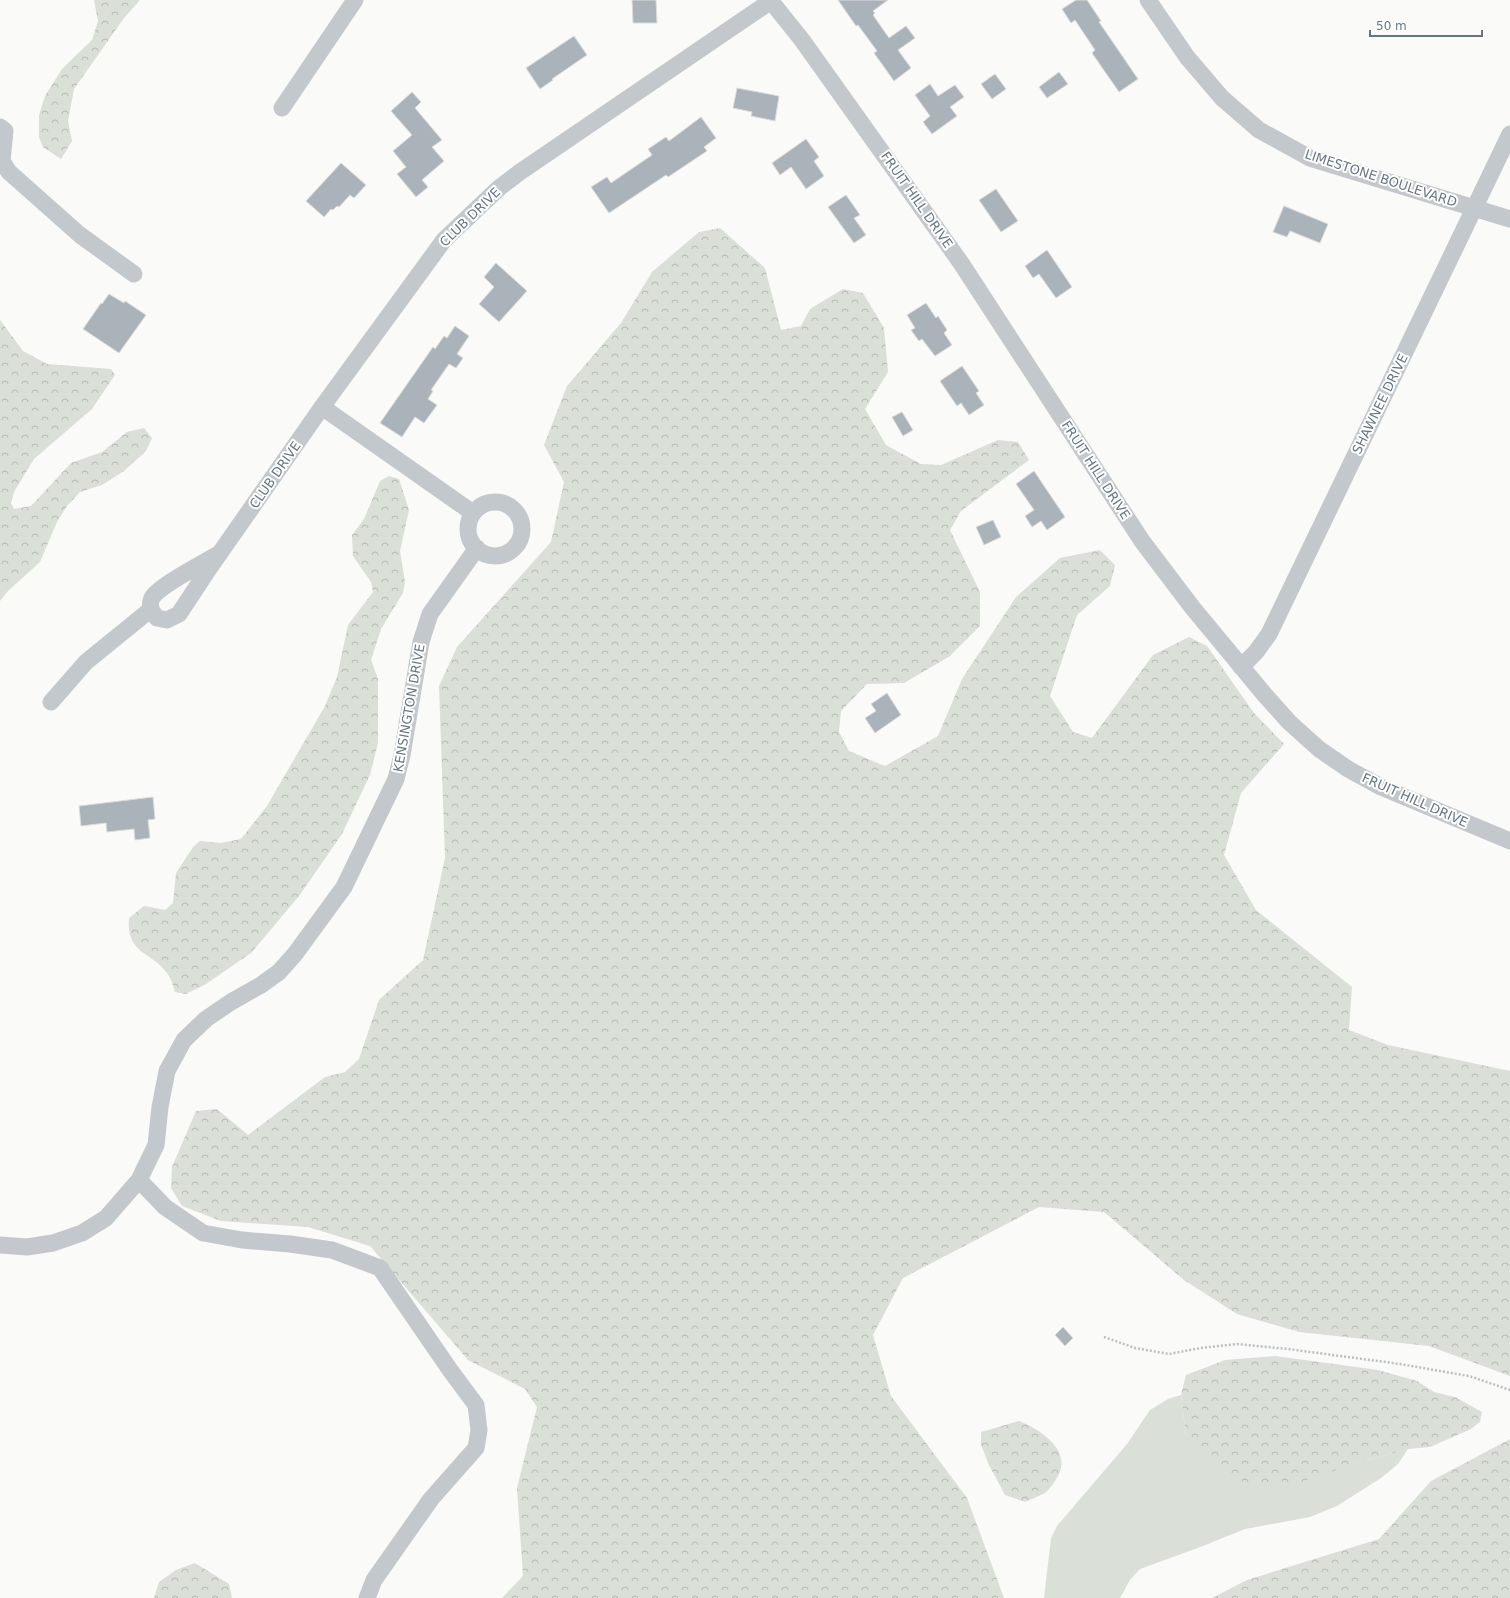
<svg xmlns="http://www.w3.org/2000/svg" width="1510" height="1598" viewBox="0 0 1510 1598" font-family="'DejaVu Sans',sans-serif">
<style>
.green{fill:#dadfd7}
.forest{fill:url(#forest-crowns)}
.building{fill:#aab3b9;stroke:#dcdcda}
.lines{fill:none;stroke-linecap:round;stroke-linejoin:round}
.path{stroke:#bbbfc2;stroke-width:2.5;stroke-dasharray:2 2;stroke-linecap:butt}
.minor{stroke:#c3c8cc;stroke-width:17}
.labels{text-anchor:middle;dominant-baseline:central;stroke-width:4;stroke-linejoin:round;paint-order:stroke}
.street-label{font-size:13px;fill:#657783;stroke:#fff}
</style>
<defs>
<pattern id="forest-crowns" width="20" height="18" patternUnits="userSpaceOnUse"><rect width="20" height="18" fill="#dadfd7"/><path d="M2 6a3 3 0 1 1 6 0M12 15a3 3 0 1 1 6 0" fill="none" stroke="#b4bab4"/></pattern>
</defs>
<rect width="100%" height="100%" fill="#fafaf8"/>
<!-- green -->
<path class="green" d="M1181,1395l5,42 170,26 52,-14 -10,15 -17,14 -44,28 -27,11 -65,12 -42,17 -63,23 -10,11 -10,18h-76l7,-60 6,-12 70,-82 23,-34 18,-11z"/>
<!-- forest -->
<path class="forest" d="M94,0h46l-16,18 -50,71 -6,32 4,20 -11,18 -18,-12 -4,-10v-22l6,-19 17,-27 30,-29 6,-19z
M720,228l45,40 16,62 20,-4 9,-17 33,-20 20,4 21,35 4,44 -23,37 21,36 35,19 20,1 57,-25 20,2 11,18 -68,51 -11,19 30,62v34l-30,30 -46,27 -37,1 -26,27 -2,21 10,19 36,15 53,-30 24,-57 54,-82 44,-39 40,-8 15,15 -5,21 -33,29 -27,81 23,36 19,6 61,-83 36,-18 18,9 47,67 30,31 -43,49 -17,62 32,55 96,77 -3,43 39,15 122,26v305l-81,-30 -130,-14 -62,-18 -53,-34 -80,-68 -65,-5 -136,71 -30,57 18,61 76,102 37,100h-502l21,-22 -6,-88 20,-81 -12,-18 -57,-29 -98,-114 -62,-19 -87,-6 -39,-15 -11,-18 1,-21 24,-56 21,-2 31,26 77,-58 20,-5 14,-13 20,-59 44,-40 22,-102 -6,-172 18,-39 94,-105 13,-60 -20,-37 23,-59 54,-63 31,-51 47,-40z
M0,320l23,31 24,13 64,5 4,6 -23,34 -58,50 -20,33 -3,11 3,6 17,-3 40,-43 31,-11 25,-20 17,-4 8,10 -6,13 -22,20 -22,14 -22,7 -13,14 -10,16 -17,40 -32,29 -8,10z
M389,476l10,3 10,31 -9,41 5,31 -2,11 -22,36 -10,31 7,19v64l-8,32 -28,59 -43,62 -48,57 -45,31 -20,10 -11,-2c-2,-6 -4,-15 -9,-20 -15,-21 -40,-18 -37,-54l15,-12 21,4 8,-7 3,-30 17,-26 7,-6 21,2 20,-4 26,-33 58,-100 12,-29 11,-52 25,-33 -2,-10 -18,-26 -1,-21 12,-16 16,-38z
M1275,1356l103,14 39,11 17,11 21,5 27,15 -2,10 -9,7 -41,18 -22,2 -52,14 -57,20 -33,4 -22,-4 -58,-46 -5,-42 5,-20 39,-15z
M1019,1421c23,9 57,32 36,60 -3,4 -6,9 -10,12 -6,3 -13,6 -20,9l-20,-7 -16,-30 -8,-20v-13z
M1510,1439v159h-298l35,-18 132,-41 52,-58z
M195,1563l34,21 3,14h-78l5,-16 17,-12z"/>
<!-- building -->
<path class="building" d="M632,0h24l1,23h-24z
M838,0h50l-15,11 2,2 -2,2 16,23 17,-12 9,12 -17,12 13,18 -17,13 -20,-28 3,-2 -19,-26 -2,1z
M1076,0h11l14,21 -2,1 39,57 -19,13 -27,-39 3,-3 -20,-30 -4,3 -9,-14z
M574,36l13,19 -35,24 1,1 -13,9 -14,-21z
M1059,72l9,12 -21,14 -8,-11z
M995,74l11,15 -14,10 -11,-15z
M930,84l8,12 17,-11 9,12 -14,10 7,9 -25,18 -9,-12 7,-6 -15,-21z
M737,88l42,8 -4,25 -24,-5 1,-4 -19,-4z
M412,92l9,10 -6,6 27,32 -10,7 12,14 -22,19 6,7 -12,10 -19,-23 9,-7 -13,-16 19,-16 -21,-24z
M701,117l15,21 -12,9 3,4 -39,26 -2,-2 -57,38 -18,-26 16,-10 4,6 41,-28 -4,-6 18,-12 3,4z
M806,139l13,18 -5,4 10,15 -18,13 -15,-22 -11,8 -8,-12z
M341,163l25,22 -12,13 -4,-3 -11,12 -2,-1 -4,4 -2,-1 -7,8 -18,-16z
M996,189l22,32 -17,11 -22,-32z
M846,195l14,20 -6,3 12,17 -12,8 -26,-36z
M1284,206l44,18 -8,19 -30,-12 -3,6 -14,-5z
M1047,250l25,37 -16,11 -17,-24 -6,4 -8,-12z
M496,263l31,28 -28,31 -20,-18 15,-17 -10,-10z
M109,294l15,9 1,-2 21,14 -27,38 -36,-24 18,-26 1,1z
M926,303l10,15 2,-2 9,14 -3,3 8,12 -17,11 -13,-17 -3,2 -8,-11 4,-2 -8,-13z
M455,326l14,10 -12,18 6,4 -7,10 -7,-4 -18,26 2,1 -5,8 9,6 -13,18 -9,-6 -13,20 -22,-14 53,-76 2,2 9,-13 3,2z
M962,366l17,25 -3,2 8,12 -15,10 -8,-12 -4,3 -17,-25z
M902,412l11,18 -10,6 -11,-19z
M1034,471l31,46 -18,13 -6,-9 -9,6 -7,-11 9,-6 -18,-26z
M993,520l8,17 -17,8 -8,-18z
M887,693l14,22 -26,18 -10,-15 11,-7 -5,-7z
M153,797l2,22 -7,1 2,18 -15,2 -1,-11 -27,3 -1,-9 -25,3 -2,-20z
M1063,1327l10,11 -8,8 -10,-11z"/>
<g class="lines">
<!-- path -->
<path class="path" d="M1104,1337l31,11 34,6 32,-6 36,-4 51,5 112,15 69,12 41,14"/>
<!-- minor -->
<path class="minor" d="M770,0l32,40 159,223 181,278 50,66 72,87 25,28 30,27 29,20 33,18 129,54
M1148,0l39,57 35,41 37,32 51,28 200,61
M282,108l73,-108
M0,127l5,4 -3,30 7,11 71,63 54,39
M322,407l151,106
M468 529a27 27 0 1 1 54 0a27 27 0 1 1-54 0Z
M220,553c-14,9 -62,33 -68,45 -4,8 0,14 5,20l10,2 12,-6 27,-41 116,-166 122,-167 55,-52 21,-16 251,-171
M1241,667l15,-15 13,-18 241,-500
M51,702l35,-40 64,-52
M139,1180l26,27 38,26 39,7 48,4 42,6 48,18 70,102 26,35 3,25 -3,18 -45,51 -57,81 -7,18
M0,1245l27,2 26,-4 29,-10 24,-15 33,-38 17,-35 4,-38 7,-36 17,-31 22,-21 25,-17 30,-17 18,-13 16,-18 49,-67 52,-108 6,-24 19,-113 9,-28 47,-66"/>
</g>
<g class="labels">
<!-- street labels -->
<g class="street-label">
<text transform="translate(1381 178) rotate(18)">LIMESTONE BOULEVARD</text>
<text transform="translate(917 200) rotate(55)">FRUIT HILL DRIVE</text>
<text transform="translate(470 217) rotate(-44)">CLUB DRIVE</text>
<text transform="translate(1380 404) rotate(-64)">SHAWNEE DRIVE</text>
<text transform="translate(1096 470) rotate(57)">FRUIT HILL DRIVE</text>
<text transform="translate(275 475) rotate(-55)">CLUB DRIVE</text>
<text transform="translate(409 708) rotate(-80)">KENSINGTON DRIVE</text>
<text transform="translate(1415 800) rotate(24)">FRUIT HILL DRIVE</text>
</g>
</g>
<!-- scale -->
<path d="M1370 30v6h112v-6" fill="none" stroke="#657783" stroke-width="2"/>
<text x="1376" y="30" font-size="12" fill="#657783" stroke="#ffffff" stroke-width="3" paint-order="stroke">50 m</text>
</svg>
